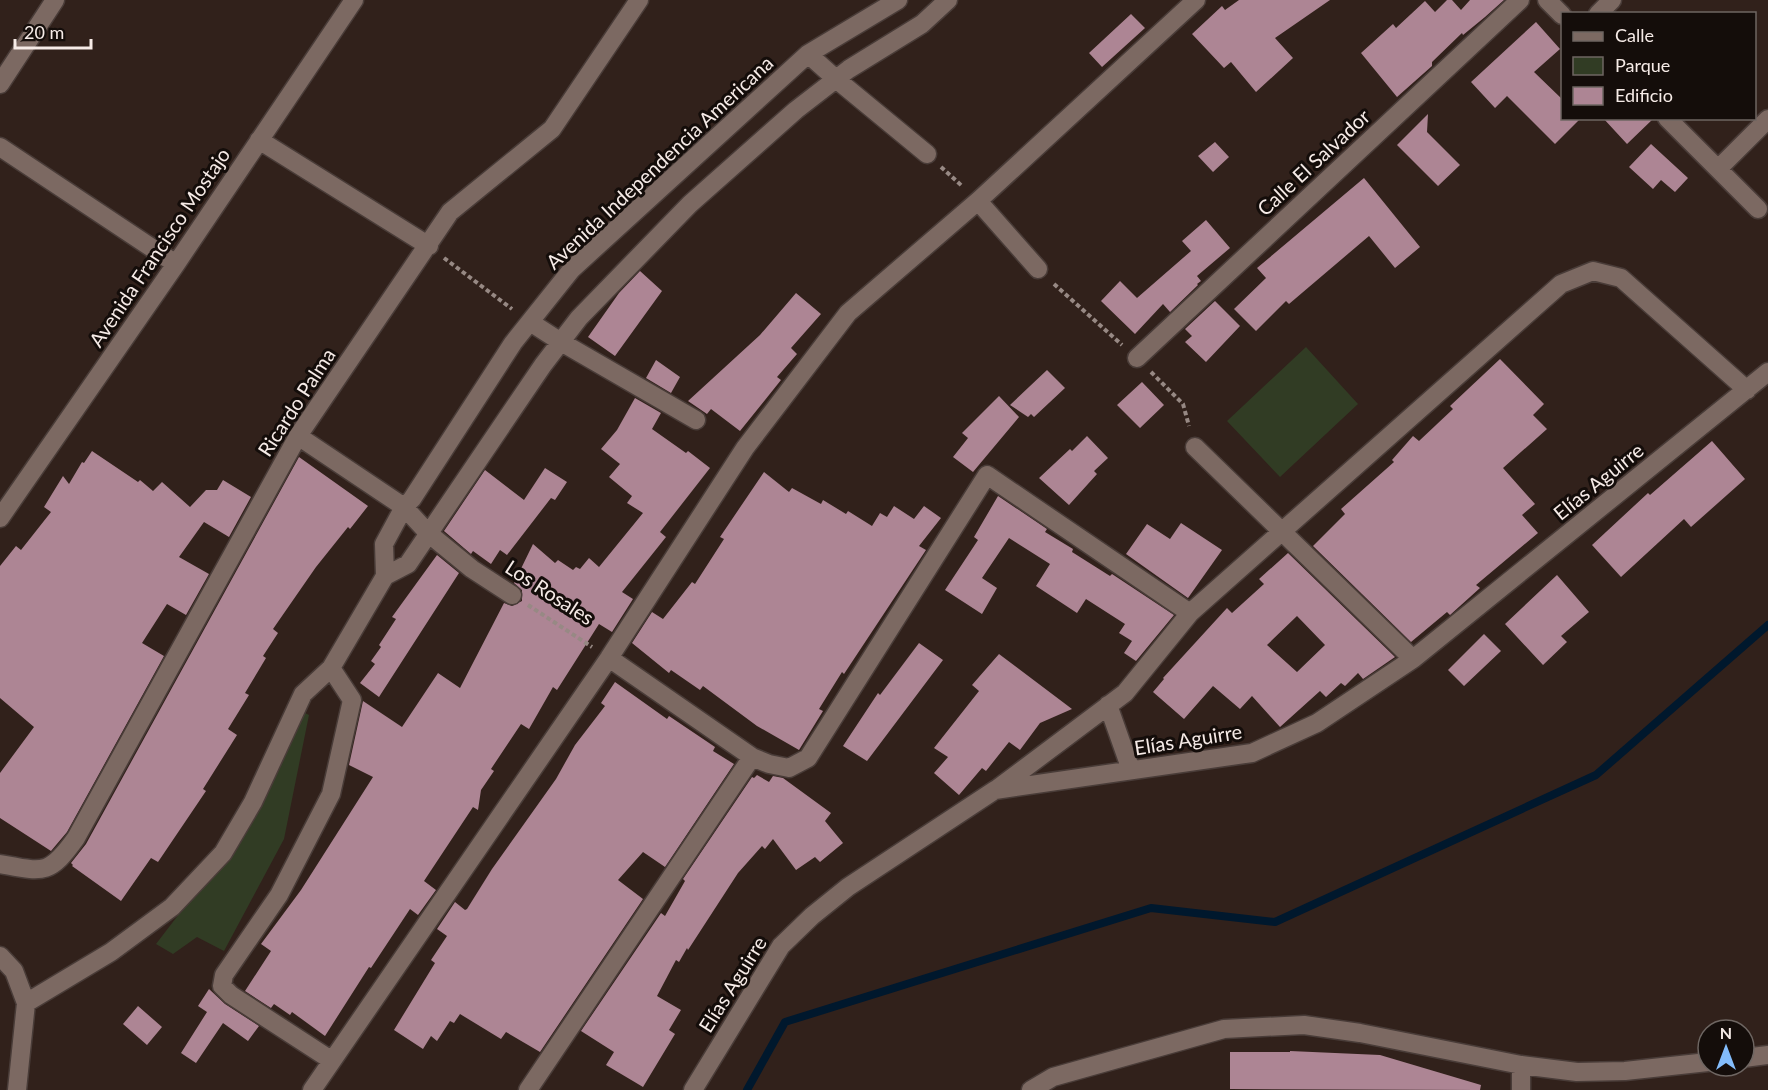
<svg xmlns="http://www.w3.org/2000/svg" width="1768" height="1090" viewBox="0 0 1768 1090" font-family="Lato,sans-serif">
<style>
.green{fill:#313c24}
.lines{fill:none;stroke-linecap:round;stroke-linejoin:round}
.stream{stroke:#00182d;stroke-width:8}
.building{fill:#ad8594;fill-rule:evenodd}
.minor-casing{stroke:#493c38;stroke-width:21}
.path{stroke:#978984;stroke-width:4;stroke-dasharray:4.5 3;stroke-linecap:butt}
.minor{stroke:#7c6962;stroke-width:18}
.labels{text-anchor:middle;dominant-baseline:central;stroke-width:6;stroke-linejoin:round;paint-order:stroke}
.street-label{font-size:20px;fill:#f6ebe7;stroke:#140d0a}
</style>
<rect width="100%" height="100%" fill="#31211b"/>
<!-- green -->
<path class="green" d="M1306,347l52,57 -78,73 -53,-56z
M305,713l4,2 -25,124 -60,112 -27,-14 -24,17 -17,-10 66,-86z"/>
<g class="lines">
<!-- stream -->
<path class="stream" d="M747,1090l38,-68 366,-114 124,14 321,-147 172,-150"/>
</g>
<!-- building -->
<path class="building" d="M1239,0h91l-55,38 18,20 -37,34 -25,-30 -7,6 -32,-34 30,-28 3,4z
M1447,0h5l9,10 9,-10h34l-19,17 -22,18 -1,-2 -30,29v4l-35,31 -36,-44 32,-29 3,4 29,-27 10,11z
M1131,14l14,14 -43,39 -13,-14z
M1536,22l24,27 -26,23 29,28v18h18l-26,26 -48,-48 -12,12 -24,-26z
M1428,114l-1,18 33,33 -22,21 -41,-41z
M1603,118h51l-27,26z
M1215,142l14,15 -16,15 -15,-16z
M1651,144l37,34 -13,14 -14,-12 -8,9 -24,-22z
M1364,178l56,69 -25,21 -26,-32 -80,68 -3,-3 -30,30 -22,-22 32,-31 -9,-10z
M1206,220l24,28 -33,28 4,5 -4,3 1,1 -28,27 -7,-8 -28,30 -34,-33 19,-20 17,17 54,-47 -9,-10z
M640,271l22,20 -47,65 -27,-19 31,-44z
M796,293l25,21 -30,34 6,6 -20,23 4,3 -41,51 -29,-22 -4,5 -19,-13 72,-66z
M1215,301l25,25 -34,36 -21,-20 7,-6 -7,-7z
M1500,359l44,45 -11,11 14,14 -44,39 32,36 -13,11 16,18 -62,52 4,3 -30,27 -3,-3 -36,30 -98,-96 32,-32 -4,-5 53,-47 -2,-2 21,-24 6,5 34,-32 -3,-3z
M656,360l24,17 -9,16 -25,-15z
M1047,370l18,18 -31,29 -3,-3 -3,3 -18,-12z
M1142,382l22,23 -24,23 -23,-23z
M999,396l20,21 -46,55 -20,-15 15,-19 -6,-5z
M635,398l26,15 -9,16 34,24 2,-2 22,17 -50,64 6,5 -44,55 11,7 -21,33 -13,-8 -42,66 -4,-3 -24,42 -8,-5 -30,45 3,2 -13,19 -3,20 -5,-3 -49,74 12,9 -18,25 -8,-6 -39,59 -2,-1 -44,69 -33,-24 -2,3 -16,-11 -3,4 -26,-17 26,-40 -10,-7 40,-54 72,-113 -24,-12 14,-64 39,26 36,-54 22,15 44,-85 8,3 10,-5v-11l-8,-7 19,-39 22,19 3,-3 15,10 3,-3 4,2 9,-11 10,9 44,-54 -16,-10 5,-7 -23,-19 11,-13 -19,-15 16,-19z
M1087,436l21,22 -14,13 3,3 -28,31 -30,-27 31,-29 2,2z
M1712,441l33,38 -54,48 -7,-8 -63,58 -29,-32 56,-52 2,2z
M92,451l46,31 2,-2 13,11 9,-9 28,25 16,-17h11l6,-10 28,17 -22,40 -25,-15 -25,35 30,17 -23,41 -19,-11 -25,39 22,13 -97,176 -16,19 -51,-33v-45l34,-46 -34,-29v-132l16,-20 5,4 30,-38 -7,-5 19,-31 6,8 13,-22 2,1z
M299,457l69,49 -18,23 -2,-2 -32,40 -43,62 5,4 -15,23 3,2 -21,35 4,2 -21,34 9,6 -34,54 3,2 -48,71 -7,-4 -30,43 -49,-35 1,-1 -2,-2 15,-19z
M545,468l22,14 -12,18 -4,-2 -44,57 -7,-5 -9,14 -18,-13 -2,3 -27,-23 41,-61 39,30z
M764,472l25,20 3,-4 29,16 2,-4 23,14 2,-3 24,15 8,-13 7,4 7,-11 20,13 10,-13 17,12 -22,28 7,4 -82,124 -2,-2 -23,37 4,2 -24,39 -42,-24 -54,-40 -3,4 -29,-20 -2,3 -37,-30 20,-31 11,7 29,-37 3,2 29,-45 -4,-2z
M998,496l49,33 -2,3 28,17 -1,3 38,24 2,-2 62,41 -38,46 -12,-8 8,-12 -13,-8 6,-9 -39,-25 -9,14 -41,-27 14,-22 -41,-26 -27,40 15,10 -15,26 -37,-24 33,-50 -4,-3z
M1181,523l41,27 -34,48 -62,-44 21,-30 23,15z
M1288,553l107,104 -32,22 -5,-6 -13,13 -4,-3 -15,14 -6,-6 -40,36 -28,-31 -12,13 -27,-23 -29,33 -31,-27 11,-13 -1,-1 64,-70 5,5 32,-29 -5,-5zM1297,616l28,29 -28,27 -30,-27z
M437,555l22,18 -80,124 -19,-14 15,-19 -4,-3 10,-14 -2,-2 17,-26 -4,-2z
M1557,575l32,37 -28,24 6,6 -24,23 -38,-41z
M1484,634l17,17 -37,35 -16,-16z
M919,643l24,17 -76,101 -24,-15 35,-53 2,2z
M999,654l73,55 -32,14 -20,27 -11,-8 -23,29 -4,-3 -23,27 -25,-22 14,-16 -14,-9 45,-57 -7,-6z
M615,682l52,37 2,-3 46,31 -2,4 21,13 -69,103 -22,-15 -25,28 25,19 -103,153 -34,-20 -5,7 -41,-25 -6,9 -4,-2 -13,20 -6,-5 -8,13 -29,-19 41,-67 -4,-3 16,-24 -10,-7 18,-27 10,8 2,-1 25,-40 64,-90 19,-34 30,-39 -4,-3z
M757,775l12,7 4,-6 10,2 48,35 -6,8 18,22 -23,19 -5,-5 -19,13 -23,-31 -8,10 -3,-3 -24,27 -50,77 -1,-2 -8,14 -3,-2 -19,36 24,14 -12,20 6,4 -32,53 -37,-22 8,-13 -33,-21 80,-118 4,3 20,-35 -2,-2 69,-102 2,1z
M209,989l16,15 34,22 -11,15 -25,-18 -27,40 -15,-10 26,-41 -9,-6z
M138,1006l24,21 -15,18 -24,-21z
M1290,1051l90,4 101,30 -1,5 -250,-1v-37h60z"/>
<g class="lines">
<!-- minor casing -->
<g class="minor-casing">
<path id="minor" d="M1547,0l15,15
M1598,14l14,-14
M808,54l28,25 91,75
M0,84l55,-84
M1667,118l91,91
M259,140l170,106
M0,147l176,117
M1718,169l50,-50
M978,201l60,68
M530,322l31,20 135,78
M1137,358l383,-358
M298,436l106,71 24,26 44,36 40,26
M1195,447l218,212
M0,518l176,-254 178,-264
M385,576l-1,-32 20,-37 8,-8 101,-156 59,-74 236,-215 90,-54
M609,658l143,99 17,7 20,4 19,-10 179,-283 203,138
M331,668l21,32 -21,94 -52,101 -55,80 -2,11 9,9 100,65
M1108,705l23,65
M997,789l128,-96 65,-80 371,-329 32,-13 28,7 126,112
M0,864c43,8 49,12 76,-26l222,-402 152,-224 102,-83 87,-129
M0,956l14,15 12,32 -9,87
M26,1003l85,-51 61,-45 51,-54 30,-51 50,-108 28,-26 54,-92 23,-12 135,-199 36,-47 111,-114 106,-94 53,-41 73,-45 26,-24
M1744,1058l24,-3
M312,1090l297,-432 136,-210 103,-135 130,-112 218,-201
M528,1090l224,-333
M693,1090l88,-144 31,-30 36,-29 147,-97 257,-37 65,-30 96,-64 355,-287
M1031,1090l22,-13 171,-48 80,-4 56,8 161,32 56,7 48,-1 83,-9
M1521,1090v-25"/>
</g>
<!-- path -->
<path class="path" d="M941,167l21,19
M444,258l68,51
M1054,284l68,61
M1151,372l32,32 6,22
M528,605l64,42"/>
<!-- minor -->
<use href="#minor" class="minor"/>
</g>
<g class="labels">
<!-- street labels -->
<g class="street-label">
<text transform="translate(659 162) rotate(-43)">Avenida Independencia Americana</text>
<text transform="translate(1313 162) rotate(-43)">Calle El Salvador</text>
<text transform="translate(159 247) rotate(-56)">Avenida Francisco Mostajo</text>
<text transform="translate(296 402) rotate(-57)">Ricardo Palma</text>
<text transform="translate(1598 481) rotate(-39)">Elías Aguirre</text>
<text transform="translate(550 592) rotate(33)">Los Rosales</text>
<text transform="translate(1188 739) rotate(-9)">Elías Aguirre</text>
<text transform="translate(732 984) rotate(-58)">Elías Aguirre</text>
</g>
</g>
<!-- legend -->
<rect x="1561" y="12" width="195" height="108" fill="#140d0a" stroke="#6e6662" stroke-width="1.5"/>
<rect x="1573" y="32" width="30" height="9" fill="#7c6962" stroke="#6e6662" stroke-width="1.5"/>
<text x="1615" y="42" font-size="18" fill="#f6ebe7">Calle</text>
<rect x="1573" y="57" width="30" height="18" fill="#313c24" stroke="#6e6662" stroke-width="1.5"/>
<text x="1615" y="72" font-size="18" fill="#f6ebe7">Parque</text>
<rect x="1573" y="87" width="30" height="18" fill="#ad8594" stroke="#6e6662" stroke-width="1.5"/>
<text x="1615" y="102" font-size="18" fill="#f6ebe7">Edificio</text>
<!-- north arrow -->
<g transform="translate(1726 1048)"><circle r="28" fill="#140d0a" stroke="#6e6662" stroke-width="1.5"/>
<path d="M0-4.5L10 22L0 15L-10 22Z" fill="#83bcfb"/>
<text y="-9" font-size="16" font-weight="bold" text-anchor="middle" fill="#f6ebe7">N</text>
</g>
<!-- scale -->
<path d="M15 39v9h76v-9" fill="none" stroke="#f6ebe7" stroke-width="3"/>
<text x="24" y="39" font-size="18" fill="#f6ebe7" stroke="#140d0a" stroke-width="4.5" paint-order="stroke">20 m</text>
</svg>
